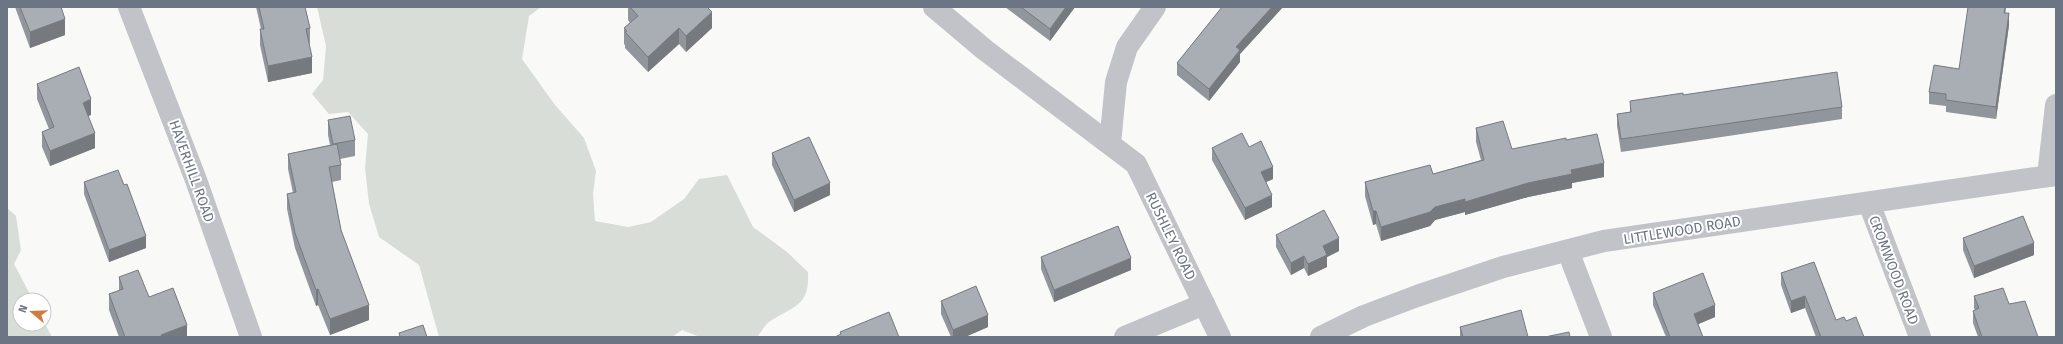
<svg xmlns="http://www.w3.org/2000/svg" width="2063" height="344" font-family="'Fira Sans',sans-serif">
  <style>
    .green { fill: #d8ddd7 }
    .lines { fill: none; stroke-linecap: round; stroke-linejoin: round }
    .minor { stroke: #c1c3c8; stroke-width: 22 }
    .wall { fill: #91969c }
    .shaded-wall { fill: #767a7f }
    .building { fill: #a9aeb5; stroke: #767a7f }
    .labels { text-anchor: middle; stroke-width: 4; stroke-linejoin: round; paint-order: stroke }
    .street-label { font-size: 14px; fill: #6c7584; stroke: #fff }
  </style>
  <rect width="100%" height="100%" fill="#f9f9f7"/>
  <g class="green">
    <path d="M 317,7 L 541,7 L 529,16 L 522,59 L 555,105 L 584,138 L 596,171 L 593,194 L 595,221 L 628,227 L 651,222 L 684,199 L 699,179 L 727,175 L 753,227 L 787,252 L 808,272 C 810,307 793,306 769,322 C 764,326 761,332 757,337 L 700,337 L 682,330 L 672,337 L 439,337 L 419,265 L 379,237 L 369,204 L 365,168 L 368,134 L 348,112 L 329,114 L 312,94 L 323,80 L 326,46 Z"/>
    <path d="M 7,208 L 16,216 L 21,250 L 14,264 L 33,300 L 20,300 L 20,324 L 44,324 L 44,322 L 52,337 L 7,337 Z"/>
  </g>
  <g class="lines">
    <g class="minor">
      <path d="M 129,7 L 196,180 L 251,337"/>
      <path d="M 934,7 L 985,50 L 1136,164 L 1220,337"/>
      <path d="M 1110,144 L 1116,82 L 1127,47 L 1155,7"/>
      <path d="M 2048,176 L 2056,105"/>
      <path d="M 1869,203 L 1920,337"/>
      <path d="M 1568,251 L 1601,337"/>
      <path d="M 1125,337 L 1204,304"/>
      <path d="M 1321,337 L 1364,316 L 1417,296 L 1503,267 L 1604,241 L 2056,175"/>
    </g>
  </g>
  <g class="wall">
    <path d="M 15,7 L 61,7 L 65,35 L 30,48 Z"/>
    <path d="M 256,7 L 305,7 L 310,28 L 310,43 L 309,44 L 312,73 L 268,82 L 260,45 L 260,29 L 261,29 Z"/>
    <path d="M 628,7 L 707,7 L 712,28 L 686,52 L 679,44 L 648,72 L 625,48 L 625,45 L 624,44 L 624,28 L 630,23 L 628,20 Z"/>
    <path d="M 1005,7 L 1075,7 L 1050,41 Z"/>
    <path d="M 1221,7 L 1283,7 L 1240,54 L 1240,62 L 1209,101 L 1177,75 L 1177,63 L 1221,9 Z"/>
    <path d="M 2006,13 L 2009,25 L 1996,119 L 1946,112 L 1946,106 L 1929,104 L 1929,92 L 1959,69 Z"/>
    <path d="M 37,84 L 91,115 L 88,116 L 95,148 L 50,166 L 42,147 L 42,132 L 49,129 L 37,99 Z"/>
    <path d="M 1683,95 L 1842,107 L 1842,119 L 1621,152 L 1617,126 L 1617,114 L 1630,112 L 1630,101 Z"/>
    <path d="M 328,120 L 355,140 L 355,156 L 340,159 L 341,165 L 341,180 L 332,182 L 341,230 L 369,320 L 330,335 L 318,305 L 316,306 L 295,248 L 287,209 L 287,194 L 293,193 L 288,169 L 288,154 L 330,145 L 328,135 Z"/>
    <path d="M 1476,128 L 1512,149 L 1566,140 L 1604,177 L 1572,183 L 1572,188 L 1528,197 L 1465,215 L 1465,212 L 1435,220 L 1430,226 L 1381,241 L 1376,224 L 1373,225 L 1365,196 L 1365,182 L 1433,174 L 1481,160 L 1476,142 Z"/>
    <path d="M 1249,147 L 1273,179 L 1266,182 L 1272,207 L 1245,220 L 1212,160 L 1212,148 Z"/>
    <path d="M 772,153 L 830,195 L 794,212 L 772,165 Z"/>
    <path d="M 84,182 L 146,248 L 109,262 L 84,194 Z"/>
    <path d="M 1276,235 L 1339,251 L 1327,257 L 1327,267 L 1308,276 L 1304,268 L 1291,275 L 1276,247 Z"/>
    <path d="M 1963,238 L 2034,255 L 1974,278 L 1963,250 Z"/>
    <path d="M 1041,257 L 1131,270 L 1054,302 L 1041,269 Z"/>
    <path d="M 1781,273 L 1836,320 L 1846,321 L 1864,337 L 1816,337 L 1805,308 L 1791,313 L 1781,285 Z"/>
    <path d="M 119,277 L 149,297 L 187,337 L 119,337 L 109,310 L 109,294 L 119,291 Z"/>
    <path d="M 1653,293 L 1715,317 L 1698,324 L 1703,337 L 1666,337 L 1653,305 Z"/>
    <path d="M 1974,296 L 2009,304 L 2038,337 L 1978,337 L 1973,323 L 1973,311 L 1975,310 L 1974,308 Z"/>
    <path d="M 941,301 L 988,327 L 965,337 L 951,337 L 941,314 Z"/>
    <path d="M 1460,327 L 1528,337 L 1460,337 Z"/>
  </g>
  <g class="shaded-wall">
    <path d="M 1066,7 L 1075,7 L 1050,41 L 1050,29 Z"/>
    <path d="M 1272,7 L 1283,7 L 1240,54 L 1240,62 L 1209,101 L 1209,89 L 1236,47 Z"/>
    <path d="M 2005,7 L 2006,7 L 2004,25 L 2004,13 Z"/>
    <path d="M 712,12 L 712,28 L 686,52 L 686,36 Z"/>
    <path d="M 2009,13 L 2009,25 L 1996,119 L 1996,107 Z"/>
    <path d="M 65,19 L 65,35 L 30,48 L 30,32 Z"/>
    <path d="M 679,28 L 679,44 L 648,72 L 648,57 Z"/>
    <path d="M 312,57 L 312,73 L 268,82 L 268,66 Z"/>
    <path d="M 91,99 L 91,115 L 83,118 L 83,103 Z"/>
    <path d="M 95,133 L 95,148 L 50,166 L 50,151 Z"/>
    <path d="M 1604,163 L 1604,177 L 1572,183 L 1572,188 L 1528,197 L 1465,215 L 1465,202 L 1571,170 Z"/>
    <path d="M 1273,167 L 1273,179 L 1261,184 L 1261,172 Z"/>
    <path d="M 830,183 L 830,195 L 794,212 L 794,200 Z"/>
    <path d="M 1272,195 L 1272,207 L 1245,220 L 1245,208 Z"/>
    <path d="M 1465,199 L 1465,212 L 1435,220 L 1430,226 L 1381,241 L 1381,227 L 1435,207 Z"/>
    <path d="M 1373,211 L 1376,211 L 1376,224 L 1373,225 Z"/>
    <path d="M 146,236 L 146,248 L 109,262 L 109,250 Z"/>
    <path d="M 1339,238 L 1339,251 L 1327,257 L 1327,267 L 1308,276 L 1308,264 L 1323,246 Z"/>
    <path d="M 2034,243 L 2034,255 L 1974,278 L 1974,266 Z"/>
    <path d="M 1304,256 L 1304,268 L 1291,275 L 1291,263 Z"/>
    <path d="M 1131,258 L 1131,270 L 1054,302 L 1054,290 Z"/>
    <path d="M 318,289 L 318,305 L 316,306 L 316,290 Z"/>
    <path d="M 1805,296 L 1805,308 L 1791,313 L 1791,301 Z"/>
    <path d="M 369,305 L 369,320 L 330,335 L 330,319 Z"/>
    <path d="M 1715,305 L 1715,317 L 1694,326 L 1694,314 Z"/>
    <path d="M 988,315 L 988,327 L 965,337 L 953,337 L 953,330 Z"/>
    <path d="M 187,325 L 187,337 L 161,337 L 161,335 Z"/>
  </g>
  <g class="building">
    <path d="M 20,7 L 61,7 L 65,19 L 30,32 Z"/>
    <path d="M 259,7 L 305,7 L 310,28 L 306,29 L 312,57 L 268,66 L 260,29 L 264,29 Z"/>
    <path d="M 630,7 L 707,7 L 712,12 L 686,36 L 679,28 L 648,57 L 625,32 L 627,31 L 624,28 L 638,16 Z"/>
    <path d="M 1021,7 L 1066,7 L 1050,29 Z"/>
    <path d="M 1222,7 L 1272,7 L 1236,47 L 1240,50 L 1209,89 L 1177,63 Z"/>
    <path d="M 1968,7 L 2005,7 L 2004,13 L 2009,13 L 1996,107 L 1946,100 L 1946,94 L 1929,92 L 1934,65 L 1959,69 Z"/>
    <path d="M 79,67 L 91,99 L 83,103 L 95,133 L 50,151 L 42,132 L 54,127 L 37,84 Z"/>
    <path d="M 1837,72 L 1842,107 L 1621,139 L 1617,114 L 1631,112 L 1630,101 L 1683,93 L 1683,95 Z"/>
    <path d="M 350,116 L 355,140 L 333,144 L 328,120 Z"/>
    <path d="M 1503,121 L 1512,149 L 1566,138 L 1566,140 L 1597,134 L 1604,163 L 1571,170 L 1572,174 L 1528,183 L 1465,202 L 1465,199 L 1435,207 L 1430,212 L 1381,227 L 1376,211 L 1373,211 L 1365,182 L 1430,165 L 1433,174 L 1484,160 L 1476,128 Z"/>
    <path d="M 1242,133 L 1249,147 L 1261,141 L 1273,167 L 1261,172 L 1272,195 L 1245,208 L 1212,148 Z"/>
    <path d="M 809,137 L 830,183 L 794,200 L 772,153 Z"/>
    <path d="M 337,144 L 341,165 L 329,167 L 341,230 L 369,305 L 330,319 L 318,289 L 316,290 L 295,233 L 287,194 L 296,192 L 288,154 Z"/>
    <path d="M 118,170 L 124,185 L 127,184 L 146,236 L 109,250 L 84,182 Z"/>
    <path d="M 1324,210 L 1339,238 L 1323,246 L 1327,255 L 1308,264 L 1304,256 L 1291,263 L 1276,235 Z"/>
    <path d="M 2023,216 L 2034,243 L 1974,266 L 1963,238 Z"/>
    <path d="M 1118,226 L 1131,258 L 1054,290 L 1041,257 Z"/>
    <path d="M 1814,262 L 1836,320 L 1844,317 L 1846,321 L 1856,317 L 1864,337 L 1821,337 L 1805,296 L 1791,301 L 1781,273 Z"/>
    <path d="M 138,270 L 149,297 L 173,288 L 187,325 L 161,335 L 162,337 L 125,337 L 109,294 L 123,289 L 119,277 Z"/>
    <path d="M 1703,273 L 1715,305 L 1694,314 L 1703,337 L 1670,337 L 1653,293 Z"/>
    <path d="M 976,286 L 988,315 L 953,330 L 941,301 Z"/>
    <path d="M 2003,288 L 2009,304 L 2025,301 L 2038,337 L 1982,337 L 1973,311 L 1979,308 L 1974,296 Z"/>
    <path d="M 1521,310 L 1528,337 L 1463,337 L 1460,327 Z"/>
    <path d="M 889,312 L 899,337 L 835,337 L 841,334 L 840,332 Z"/>
    <path d="M 423,325 L 427,337 L 400,337 L 399,333 Z"/>
    <path d="M 1569,332 L 1570,337 L 1545,337 Z"/>
  </g>
  <g class="labels">
    <g class="street-label">
      <text transform="translate(192 171) rotate(70)" y="5">HAVERHILL ROAD</text>
      <text transform="translate(1682 230) rotate(-9)" y="5">LITTLEWOOD ROAD</text>
      <text transform="translate(1171 236) rotate(64)" y="5">RUSHLEY ROAD</text>
      <text transform="translate(1894 270) rotate(69)" y="5">CROMWOOD ROAD</text>
    </g>
  </g>
  <rect width="2063" height="344" fill="none" stroke="#6c7584" stroke-width="16"/>
  <g transform="translate(32 312) rotate(289)"><circle r="19" fill="#ffffff" stroke="#c4c8ce"/>
  <path d="M0-3L7 15L0 10L-7 15Z" fill="#cf7c41"/>
  <text y="-6" font-size="11" font-weight="bold" text-anchor="middle" fill="#6c7584">N</text>
  </g>
</svg>
